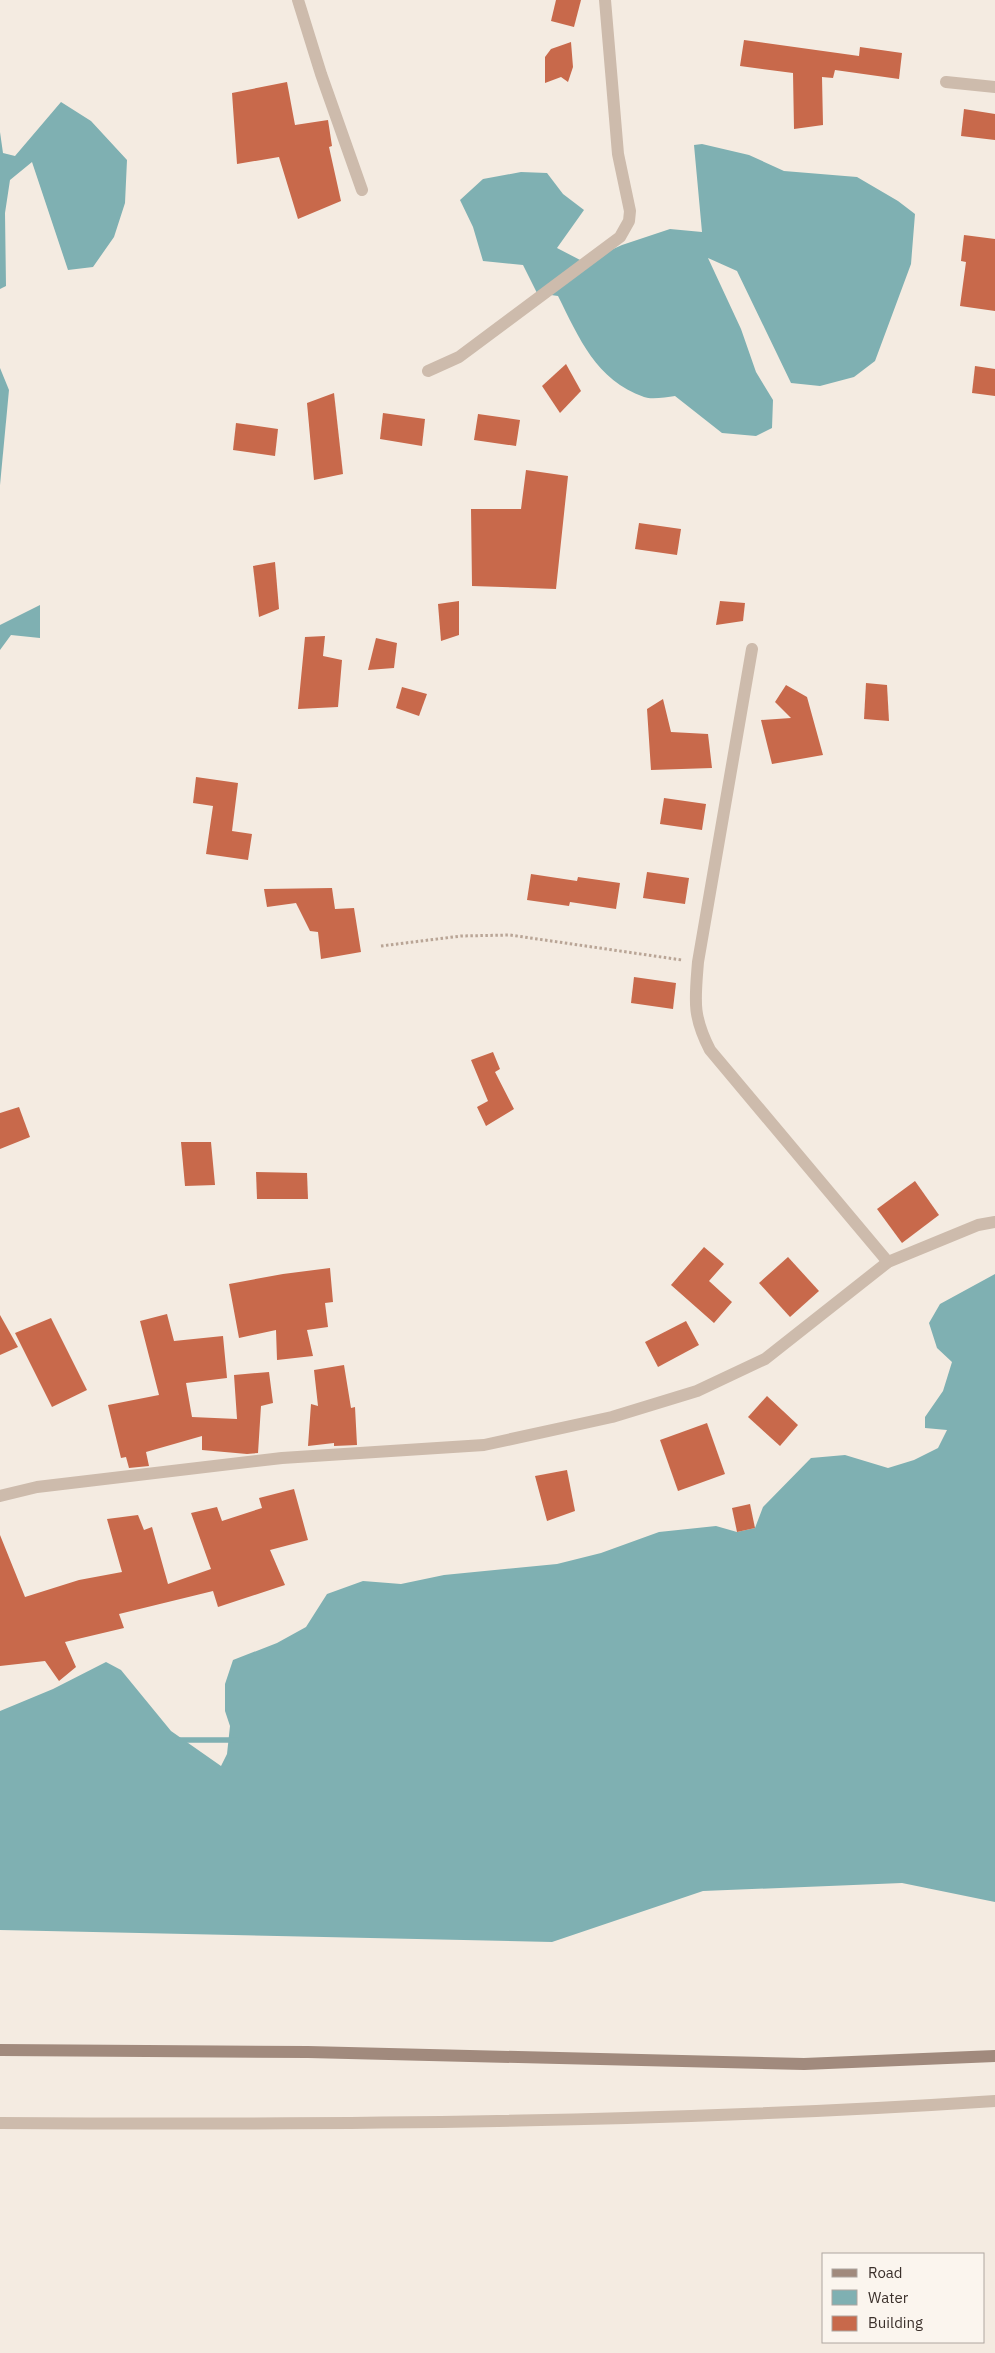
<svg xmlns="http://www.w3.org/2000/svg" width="995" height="2353" font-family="'IBM Plex Sans',sans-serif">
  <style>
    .water { fill: #7fb0b2 }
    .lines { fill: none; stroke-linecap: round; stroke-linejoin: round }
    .stream { stroke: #7fb0b2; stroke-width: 5.5 }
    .building { fill: #c8694b }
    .path { stroke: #b9a596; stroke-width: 3; stroke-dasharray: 2.5 2.5; stroke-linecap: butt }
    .street { stroke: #cdbbac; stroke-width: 12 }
    .secondary { stroke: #a18a7d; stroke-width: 12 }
  </style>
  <rect width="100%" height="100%" fill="#f4ebe1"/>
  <g class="water">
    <path d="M 61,102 L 91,121 L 127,160 L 125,203 L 114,237 L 93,267 L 68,270 L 32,162 L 10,180 L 5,213 L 6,286 L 0,289 L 0,132 L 3,153 L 15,156 Z"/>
    <path d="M 702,144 L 749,155 L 784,171 L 857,177 L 898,201 L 915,214 L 911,264 L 875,361 L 854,377 L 820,386 L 791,383 L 737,271 L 708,258 L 741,329 L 756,372 L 773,400 L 772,428 L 756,436 L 722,433 L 675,396 C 666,397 652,400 644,397 C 596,380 579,338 558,296 L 537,293 L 523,265 L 483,261 L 473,227 L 460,200 L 483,179 L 521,172 L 547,173 L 563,194 L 584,210 L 557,248 L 584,262 L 622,245 L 670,229 L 702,232 L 694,145 Z"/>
    <path d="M 0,368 L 9,390 L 0,485 Z"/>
    <path d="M 40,605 L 40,638 L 11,635 L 0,650 L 0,625 Z"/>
    <path d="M 995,1274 L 995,1902 L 902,1883 L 703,1891 L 552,1942 L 0,1930 L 0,1711 L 53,1689 L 106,1662 L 121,1670 L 171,1731 L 221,1766 L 227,1754 L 230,1726 L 225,1711 L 225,1684 L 233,1660 L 277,1643 L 306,1627 L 327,1594 L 363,1581 L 401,1584 L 444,1575 L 557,1564 L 601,1553 L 659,1532 L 716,1526 L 737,1532 L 755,1528 L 763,1507 L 811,1458 L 845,1455 L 888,1468 L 914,1460 L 938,1448 L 947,1430 L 925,1428 L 925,1417 L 943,1391 L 952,1362 L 937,1348 L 929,1323 L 940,1304 Z"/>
  </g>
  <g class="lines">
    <path class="stream" d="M 178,1740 L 236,1740"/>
  </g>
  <g class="building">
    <path d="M 556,0 L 581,0 L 574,27 L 551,21 Z"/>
    <path d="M 744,40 L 859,56 L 860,47 L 902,53 L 899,79 L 835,70 L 833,78 L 822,77 L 823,125 L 794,129 L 793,73 L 740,66 Z"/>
    <path d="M 571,42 L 573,67 L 568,82 L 561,77 L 545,83 L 545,57 L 551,49 Z"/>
    <path d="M 287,82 L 295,125 L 328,120 L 332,146 L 329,147 L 341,201 L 298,219 L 279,157 L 237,164 L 232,93 Z"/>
    <path d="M 964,109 L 995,114 L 995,140 L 961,136 Z"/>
    <path d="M 964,235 L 995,239 L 995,311 L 960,306 L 966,262 L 961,261 Z"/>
    <path d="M 566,364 L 581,391 L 560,413 L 542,386 Z"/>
    <path d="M 975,366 L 995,369 L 995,396 L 972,393 Z"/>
    <path d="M 334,393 L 343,474 L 314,480 L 307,403 Z"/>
    <path d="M 383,413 L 425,419 L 422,446 L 380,439 Z"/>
    <path d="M 478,414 L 520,420 L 516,446 L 474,440 Z"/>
    <path d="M 236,423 L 278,429 L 275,456 L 233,450 Z"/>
    <path d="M 526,470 L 568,476 L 556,589 L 472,586 L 471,509 L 521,509 Z"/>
    <path d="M 639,523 L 681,529 L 677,555 L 635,549 Z"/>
    <path d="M 275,562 L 279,609 L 259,617 L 253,566 Z"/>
    <path d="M 459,601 L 459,635 L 441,641 L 438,604 Z"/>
    <path d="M 720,601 L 745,603 L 743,621 L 716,625 Z"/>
    <path d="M 325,636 L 323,656 L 342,660 L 338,707 L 298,709 L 305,637 Z"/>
    <path d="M 376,638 L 397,643 L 394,668 L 368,670 Z"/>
    <path d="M 866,683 L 887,685 L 889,721 L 864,719 Z"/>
    <path d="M 786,685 L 807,697 L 823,755 L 772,764 L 761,720 L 791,718 L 775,702 Z"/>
    <path d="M 402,687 L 427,694 L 419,716 L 396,708 Z"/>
    <path d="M 663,699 L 671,732 L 708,734 L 712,768 L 651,770 L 647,709 Z"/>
    <path d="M 196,777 L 238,783 L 232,831 L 252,834 L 248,860 L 206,854 L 213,806 L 193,803 Z"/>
    <path d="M 664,798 L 706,804 L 702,830 L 660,824 Z"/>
    <path d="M 647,872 L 689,878 L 685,904 L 643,898 Z"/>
    <path d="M 531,874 L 577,881 L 578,877 L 620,883 L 616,909 L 570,902 L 569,906 L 527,900 Z"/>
    <path d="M 332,888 L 335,909 L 354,908 L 361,952 L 321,959 L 318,932 L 310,931 L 296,903 L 267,907 L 264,889 Z"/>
    <path d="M 634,977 L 676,983 L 673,1009 L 631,1003 Z"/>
    <path d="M 493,1052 L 500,1069 L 495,1072 L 514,1109 L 486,1126 L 477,1107 L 488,1101 L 471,1060 Z"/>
    <path d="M 19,1107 L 30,1137 L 0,1149 L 0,1113 Z"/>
    <path d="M 181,1142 L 211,1142 L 215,1185 L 185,1186 Z"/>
    <path d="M 256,1172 L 307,1173 L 308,1199 L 257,1199 Z"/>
    <path d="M 915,1181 L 939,1215 L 902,1243 L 877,1209 Z"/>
    <path d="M 704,1247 L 724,1264 L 709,1281 L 732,1302 L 714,1323 L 671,1285 Z"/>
    <path d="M 788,1257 L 819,1291 L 790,1317 L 759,1283 Z"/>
    <path d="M 330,1268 L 333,1302 L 325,1303 L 328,1327 L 307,1330 L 313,1356 L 277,1360 L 276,1330 L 239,1338 L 229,1284 L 283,1274 Z"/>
    <path d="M 167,1314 L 174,1341 L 223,1336 L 227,1378 L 186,1383 L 192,1417 L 237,1419 L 234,1375 L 269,1372 L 273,1403 L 261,1406 L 258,1453 L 247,1454 L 202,1450 L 202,1436 L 146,1452 L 149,1466 L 129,1468 L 126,1457 L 121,1458 L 108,1405 L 159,1395 L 140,1321 Z"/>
    <path d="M 0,1315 L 18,1347 L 0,1355 Z"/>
    <path d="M 51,1318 L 87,1390 L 52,1407 L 15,1333 Z"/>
    <path d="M 686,1321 L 699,1345 L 658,1367 L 645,1342 Z"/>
    <path d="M 344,1365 L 351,1408 L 355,1407 L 357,1445 L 334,1446 L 334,1443 L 308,1446 L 311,1404 L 318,1406 L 314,1370 Z"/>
    <path d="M 767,1396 L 798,1425 L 780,1446 L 748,1417 Z"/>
    <path d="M 707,1423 L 725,1474 L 678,1491 L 660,1440 Z"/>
    <path d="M 567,1470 L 575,1511 L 547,1521 L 535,1476 Z"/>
    <path d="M 294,1489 L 308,1540 L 270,1550 L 285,1585 L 218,1607 L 213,1591 L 119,1614 L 124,1628 L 65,1642 L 76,1667 L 59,1681 L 45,1661 L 0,1666 L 0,1535 L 25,1597 L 79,1580 L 122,1572 L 107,1519 L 138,1515 L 144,1530 L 152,1527 L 168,1584 L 211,1569 L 191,1513 L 217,1507 L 222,1521 L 262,1508 L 259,1498 Z"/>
    <path d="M 750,1504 L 755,1528 L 737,1532 L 732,1508 Z"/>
  </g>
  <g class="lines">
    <path class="path" d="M 381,946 L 461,936 L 510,935 L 682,960"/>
    <g class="street">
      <path d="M 298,0 L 321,74 L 362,190"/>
      <path d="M 946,82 L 995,87"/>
      <path d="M 428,371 L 459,357 L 620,237 L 629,221 L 630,211 L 618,154 L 605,0"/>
      <path d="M 752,649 L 698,962 C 695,1000 692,1015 710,1050 L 888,1262"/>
      <path d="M 0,1496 L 37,1487 L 282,1458 L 484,1445 L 612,1417 L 697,1391 L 765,1359 L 888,1262 L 978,1225 L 995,1222"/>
      <path d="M 0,2123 C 332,2125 664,2123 995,2101"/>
    </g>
    <path class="secondary" d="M 0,2050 L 308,2052 L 804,2064 L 995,2056"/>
  </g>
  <rect x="822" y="2253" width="162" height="90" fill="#fbf5ee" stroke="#aea6a0"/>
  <rect x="832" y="2269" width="25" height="8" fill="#a18a7d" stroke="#aea6a0"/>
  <text x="868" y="2278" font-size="15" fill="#3b302b">Road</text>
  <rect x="832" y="2290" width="25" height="15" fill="#7fb0b2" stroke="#aea6a0"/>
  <text x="868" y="2303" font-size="15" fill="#3b302b">Water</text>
  <rect x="832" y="2316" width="25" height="15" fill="#c8694b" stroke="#aea6a0"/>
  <text x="868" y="2328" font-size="15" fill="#3b302b">Building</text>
</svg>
